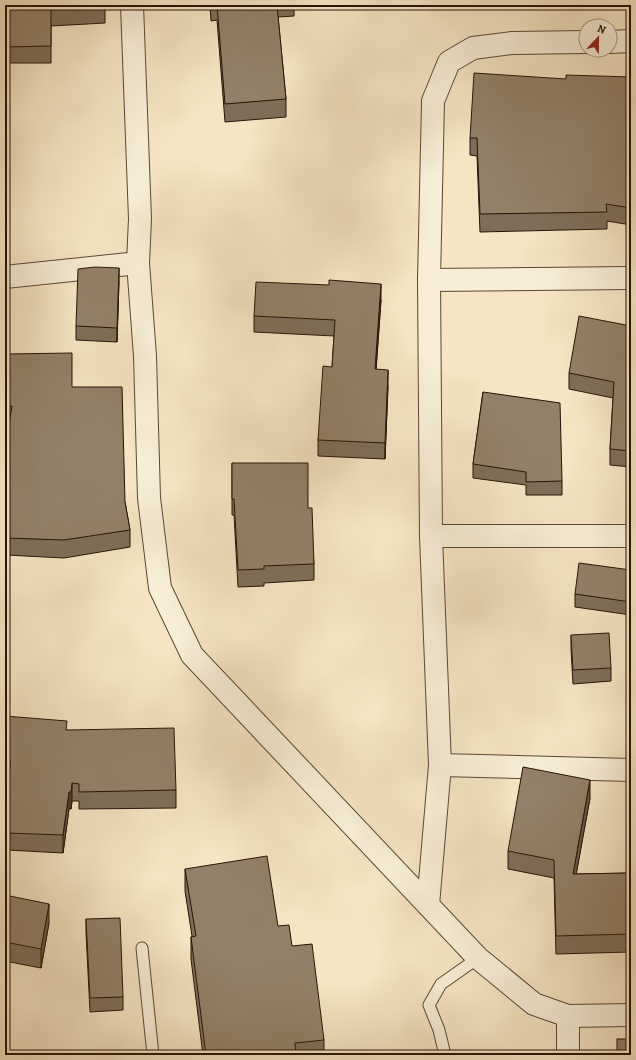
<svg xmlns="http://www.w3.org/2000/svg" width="636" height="1060" font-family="Alegreya,serif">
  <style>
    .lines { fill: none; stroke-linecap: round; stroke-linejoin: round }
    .lane-casing { stroke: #5a4836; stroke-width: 13 }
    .street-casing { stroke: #5a4836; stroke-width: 24 }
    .lane { stroke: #f8eed7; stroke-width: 11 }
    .street { stroke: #f8eed7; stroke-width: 22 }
    .wall { fill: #7e6e59; stroke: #271307 }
    .shaded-wall { fill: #665a49; stroke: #271307 }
    .building { fill: #928068; stroke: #271307 }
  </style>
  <rect width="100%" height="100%" fill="#f5e5c2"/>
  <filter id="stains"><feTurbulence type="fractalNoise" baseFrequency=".005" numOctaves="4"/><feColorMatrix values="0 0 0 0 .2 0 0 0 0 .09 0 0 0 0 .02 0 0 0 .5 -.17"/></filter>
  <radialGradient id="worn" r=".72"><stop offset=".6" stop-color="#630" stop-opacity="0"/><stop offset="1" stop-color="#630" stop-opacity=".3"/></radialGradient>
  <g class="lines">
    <defs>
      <g id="lane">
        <path d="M 142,948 L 153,1055"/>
        <path d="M 445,1055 L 439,1030 L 429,1005 L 441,984 L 478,958"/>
      </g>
      <g id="street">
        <path d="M 610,42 L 631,41"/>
        <path d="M 138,263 L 145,356 L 149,498 L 160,588 L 192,655 L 478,958 L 534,1004 L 568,1016 L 631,1015"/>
        <path d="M 5,277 L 138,263 L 140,219 L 132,5"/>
        <path d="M 429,280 L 631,278"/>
        <path d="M 431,536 L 631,536"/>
        <path d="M 440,765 L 631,770"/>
        <path d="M 428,905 L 440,765 L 431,536 L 429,280 L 433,101 L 449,62 L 473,48 L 512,43 L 586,42"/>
        <path d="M 568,1016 L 568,1055"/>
      </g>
    </defs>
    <use href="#lane" class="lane-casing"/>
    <use href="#street" class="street-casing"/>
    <use href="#lane" class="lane"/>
    <use href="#street" class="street"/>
  </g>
  <g class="wall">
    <path d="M 5,5 L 105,5 L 105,23 L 51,26 L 51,63 L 5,63 Z"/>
    <path d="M 210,5 L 294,5 L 294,16 L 278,17 L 286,99 L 286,117 L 225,122 L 217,20 L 211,21 Z"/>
    <path d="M 631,77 L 631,225 L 607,221 L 607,229 L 480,232 L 477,156 L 470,155 L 470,138 L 566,79 Z"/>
    <path d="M 119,281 L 117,342 L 76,340 L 76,326 Z"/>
    <path d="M 381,300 L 376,369 L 388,386 L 385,459 L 318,456 L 318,440 L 332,367 L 334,336 L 254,332 L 254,316 Z"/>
    <path d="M 631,326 L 631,467 L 610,465 L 610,449 L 613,398 L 569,389 L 569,373 Z"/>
    <path d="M 5,354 L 72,387 L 125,502 L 130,530 L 130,547 L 64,558 L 6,555 L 5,572 L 5,446 L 9,424 L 5,424 Z"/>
    <path d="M 483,392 L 562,481 L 562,495 L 526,495 L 526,485 L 473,478 L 473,464 Z"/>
    <path d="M 232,463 L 308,508 L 314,564 L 314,580 L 264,583 L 264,586 L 238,587 L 234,515 L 232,515 Z"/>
    <path d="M 631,570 L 631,615 L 575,607 L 575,594 Z"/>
    <path d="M 571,635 L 611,668 L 611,681 L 573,684 L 571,649 Z"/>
    <path d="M 5,716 L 67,730 L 176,790 L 176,808 L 79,809 L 79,801 L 72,801 L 71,809 L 69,809 L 63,853 L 7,850 L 7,833 L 10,779 L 5,779 Z"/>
    <path d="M 590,798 L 576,874 L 631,873 L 631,952 L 556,954 L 554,878 L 508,869 L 508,851 Z"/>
    <path d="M 185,869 L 278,926 L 292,946 L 324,1040 L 324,1055 L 203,1055 L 191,959 L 191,937 L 192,936 L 185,891 Z"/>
    <path d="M 5,895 L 49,923 L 41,968 L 5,961 Z"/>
    <path d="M 86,919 L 123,997 L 123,1010 L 90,1012 L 86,933 Z"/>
  </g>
  <g class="shaded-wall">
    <path d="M 119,268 L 119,281 L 117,342 L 117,328 Z"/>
    <path d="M 381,284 L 381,300 L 375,385 L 375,369 Z"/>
    <path d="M 388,370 L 388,386 L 385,459 L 385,443 Z"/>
    <path d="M 6,538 L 6,555 L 5,572 L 5,555 Z"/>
    <path d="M 590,780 L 590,798 L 573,892 L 573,874 Z"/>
    <path d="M 72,783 L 72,801 L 71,809 L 71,792 Z"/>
    <path d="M 69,792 L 69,809 L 63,853 L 63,835 Z"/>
    <path d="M 49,904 L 49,923 L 41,968 L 41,949 Z"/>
  </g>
  <g class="building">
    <path d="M 5,5 L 105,5 L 105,6 L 51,9 L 51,46 L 5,47 Z"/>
    <path d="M 217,5 L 277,5 L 286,99 L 225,104 Z"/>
    <path d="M 474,73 L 566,79 L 566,75 L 631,77 L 631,208 L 606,204 L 607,212 L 480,214 L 477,138 L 470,138 Z"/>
    <path d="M 95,267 L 119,268 L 117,328 L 76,326 L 78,269 Z"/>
    <path d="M 329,280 L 381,284 L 375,369 L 388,370 L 385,443 L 318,440 L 323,366 L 332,367 L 335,320 L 254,316 L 256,282 L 329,285 Z"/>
    <path d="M 579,316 L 631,326 L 631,451 L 610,449 L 614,382 L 569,373 Z"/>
    <path d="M 72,353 L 72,387 L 122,387 L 125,502 L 130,530 L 64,540 L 6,538 L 5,555 L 5,446 L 12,406 L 5,407 L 5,354 Z"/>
    <path d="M 483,392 L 560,403 L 562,481 L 526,482 L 526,472 L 473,464 Z"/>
    <path d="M 232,463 L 308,463 L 308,508 L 312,508 L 314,564 L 264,566 L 264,569 L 238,570 L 234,499 L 232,499 Z"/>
    <path d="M 579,563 L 631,570 L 631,602 L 575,594 Z"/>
    <path d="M 609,633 L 611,668 L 573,670 L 571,635 Z"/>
    <path d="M 5,716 L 67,721 L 66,730 L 174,728 L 176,790 L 79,792 L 79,784 L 72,783 L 71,792 L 69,792 L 63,835 L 7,833 L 10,761 L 5,761 Z"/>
    <path d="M 523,767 L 590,780 L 573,874 L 631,873 L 631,934 L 556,936 L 554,860 L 508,851 Z"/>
    <path d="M 267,856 L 278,926 L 289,925 L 292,946 L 312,944 L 324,1040 L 295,1043 L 296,1055 L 206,1055 L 191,937 L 196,936 L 185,869 Z"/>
    <path d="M 5,895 L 49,904 L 41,949 L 5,942 Z"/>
    <path d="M 120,918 L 123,997 L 90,998 L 86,919 Z"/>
    <rect x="617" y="1039" width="14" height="16"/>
  </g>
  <rect width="636" height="1060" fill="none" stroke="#f5e5c2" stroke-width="20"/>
  <rect x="6" y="6" width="624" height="1048" fill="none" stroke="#271307" stroke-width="2"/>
  <rect x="10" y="10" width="616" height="1040" fill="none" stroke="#271307"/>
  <g transform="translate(598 38) rotate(22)"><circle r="19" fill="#f8eed7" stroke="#a49684"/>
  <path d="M0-3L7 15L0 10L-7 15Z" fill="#8f2418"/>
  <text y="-6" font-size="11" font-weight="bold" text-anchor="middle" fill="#271307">N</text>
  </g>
  <rect width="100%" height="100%" filter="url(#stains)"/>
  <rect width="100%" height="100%" fill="url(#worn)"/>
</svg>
